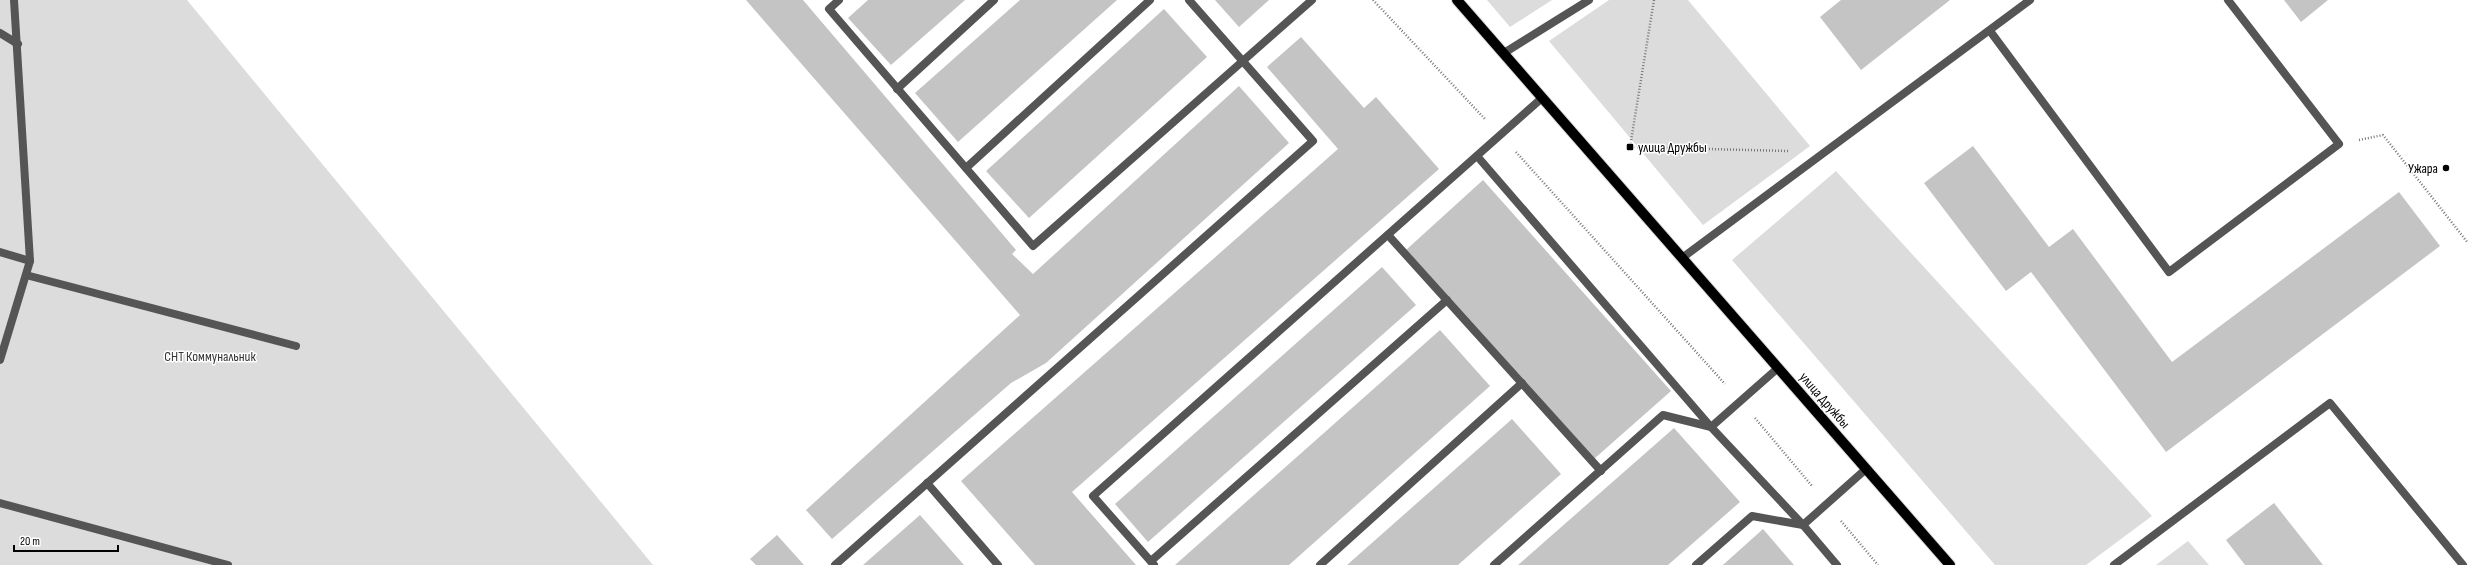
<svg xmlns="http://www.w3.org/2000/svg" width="2468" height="565" font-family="'Sofia Sans Condensed',sans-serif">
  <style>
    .green { fill: #dcdcdc }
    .building { fill: #c4c4c4 }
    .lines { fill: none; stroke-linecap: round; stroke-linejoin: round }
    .primary-casing { stroke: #dbdbdb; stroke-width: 12 }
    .path { stroke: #777; stroke-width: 2.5; stroke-dasharray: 1 2; stroke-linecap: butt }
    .lane { stroke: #555; stroke-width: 8 }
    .street { stroke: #555; stroke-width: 8 }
    .primary { stroke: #000; stroke-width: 10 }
    .poi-dot { fill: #000; stroke: #fff; stroke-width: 1.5 }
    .labels { text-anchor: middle; stroke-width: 3; stroke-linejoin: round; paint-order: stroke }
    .poi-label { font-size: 14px; fill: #000; stroke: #fff; text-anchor: start }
    .park-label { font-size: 14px; fill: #333; stroke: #fff }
    .street-label { font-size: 14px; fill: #000; stroke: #fff }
  </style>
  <rect width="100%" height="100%" fill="#fff"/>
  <g class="green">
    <path d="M 0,0 L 187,0 L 653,565 L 0,565 Z"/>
    <path d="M 1487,0 L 1552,0 L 1510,27 Z"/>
    <path d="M 1609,0 L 1688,0 L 1810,146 L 1703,225 L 1549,41 Z"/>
    <path d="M 1836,171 L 2152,516 L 2086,565 L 1995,565 L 1732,260 Z"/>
    <path d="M 2188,541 L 2209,565 L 2156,565 Z"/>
  </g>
  <g class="building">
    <path d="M 746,0 L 803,0 L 1016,250 L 1012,254 L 1033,274 L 1239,86 L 1289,143 L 1046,363 L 1011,383 L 832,539 L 806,510 L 1020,315 Z"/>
    <path d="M 868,0 L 965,0 L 891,65 L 848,18 Z"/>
    <path d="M 1020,0 L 1117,0 L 958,142 L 915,93 Z"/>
    <path d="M 1215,0 L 1269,0 L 1239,27 Z"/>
    <path d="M 1841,0 L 1950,0 L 1861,70 L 1820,17 Z"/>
    <path d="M 2284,0 L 2328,0 L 2301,22 Z"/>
    <path d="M 1164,9 L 1207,57 L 1029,218 L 986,171 Z"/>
    <path d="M 1301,37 L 1364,108 L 1376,97 L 1439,169 L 1072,492 L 1136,565 L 1035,565 L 961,481 L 1338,149 L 1267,67 Z"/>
    <path d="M 1973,146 L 2049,247 L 2073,229 L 2172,362 L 2399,192 L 2440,246 L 2166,452 L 2031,272 L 2006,291 L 1924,183 Z"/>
    <path d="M 1483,180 L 1671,391 L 1594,459 L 1406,250 Z"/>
    <path d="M 1382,267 L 1416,305 L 1148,542 L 1115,504 Z"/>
    <path d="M 1440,330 L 1490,386 L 1289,565 L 1175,565 Z"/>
    <path d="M 1512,419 L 1561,474 L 1458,565 L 1347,565 Z"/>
    <path d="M 1674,428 L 1740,502 L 1668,565 L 1518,565 Z"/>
    <path d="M 2274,503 L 2323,565 L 2245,565 L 2226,540 Z"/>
    <path d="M 920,515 L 964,565 L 863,565 Z"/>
    <path d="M 1763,529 L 1794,565 L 1722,565 L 1724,564 Z"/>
    <path d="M 777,535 L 804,565 L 756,565 L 750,559 Z"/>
  </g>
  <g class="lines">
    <defs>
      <path id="primary" d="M 1457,0 L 1950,565"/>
    </defs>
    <use href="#primary" class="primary-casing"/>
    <g class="path">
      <path d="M 1373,0 L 1485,119"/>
      <path d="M 1654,0 L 1630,147 L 1788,151"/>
      <path d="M 2359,140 L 2383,135 L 2468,243"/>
      <path d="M 1516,152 L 1725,384"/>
      <path d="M 1755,418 L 1812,486"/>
      <path d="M 1841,521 L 1878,565"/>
    </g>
    <g class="lane">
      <path d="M 839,0 L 829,9 L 1033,246 L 1312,0"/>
      <path d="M 1990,31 L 2169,272 L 2339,144 L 2228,0"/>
      <path d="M 0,33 L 18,44"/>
      <path d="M 1504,53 L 1589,0"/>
      <path d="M 897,89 L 994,0"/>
      <path d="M 1477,156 L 1711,427 L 1803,525 L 1837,565"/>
      <path d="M 966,168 L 1150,0"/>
      <path d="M 1388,235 L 1601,471"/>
      <path d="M 0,252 L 30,261"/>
      <path d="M 1682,258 L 2030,0"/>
      <path d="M 26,275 L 296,346"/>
      <path d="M 927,483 L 998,565"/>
      <path d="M 0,503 L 228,565"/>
      <path d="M 1151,561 L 1447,300"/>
      <path d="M 835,565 L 1313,141 L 1189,0"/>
      <path d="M 1154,565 L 1093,496 L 1542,98"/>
      <path d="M 1320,565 L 1522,383"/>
      <path d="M 1494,565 L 1663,415 L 1711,427 L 1778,368"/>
      <path d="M 1696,565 L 1752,516 L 1803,525 L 1866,469"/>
      <path d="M 2114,565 L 2330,403 L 2463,565"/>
    </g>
    <path class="street" d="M 0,360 L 30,261 L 14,0"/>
    <use href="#primary" class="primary"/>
  </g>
  <g class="poi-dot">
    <rect x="1626" y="143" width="8" height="8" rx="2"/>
    <circle cx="2446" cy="168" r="4"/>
  </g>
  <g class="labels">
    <g class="poi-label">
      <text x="1638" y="152">улица Дружбы</text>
      <text x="2438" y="173" text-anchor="end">Ужара</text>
    </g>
    <g class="park-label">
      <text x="210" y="361">СНТ Коммунальник</text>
    </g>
    <g class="street-label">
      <text transform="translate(1825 400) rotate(49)" y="5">улица Дружбы</text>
    </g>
  </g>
  <path d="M14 545v6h104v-6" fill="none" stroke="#000000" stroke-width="2"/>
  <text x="20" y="545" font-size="12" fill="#000000" stroke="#ffffff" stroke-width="3" paint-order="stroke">20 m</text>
</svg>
